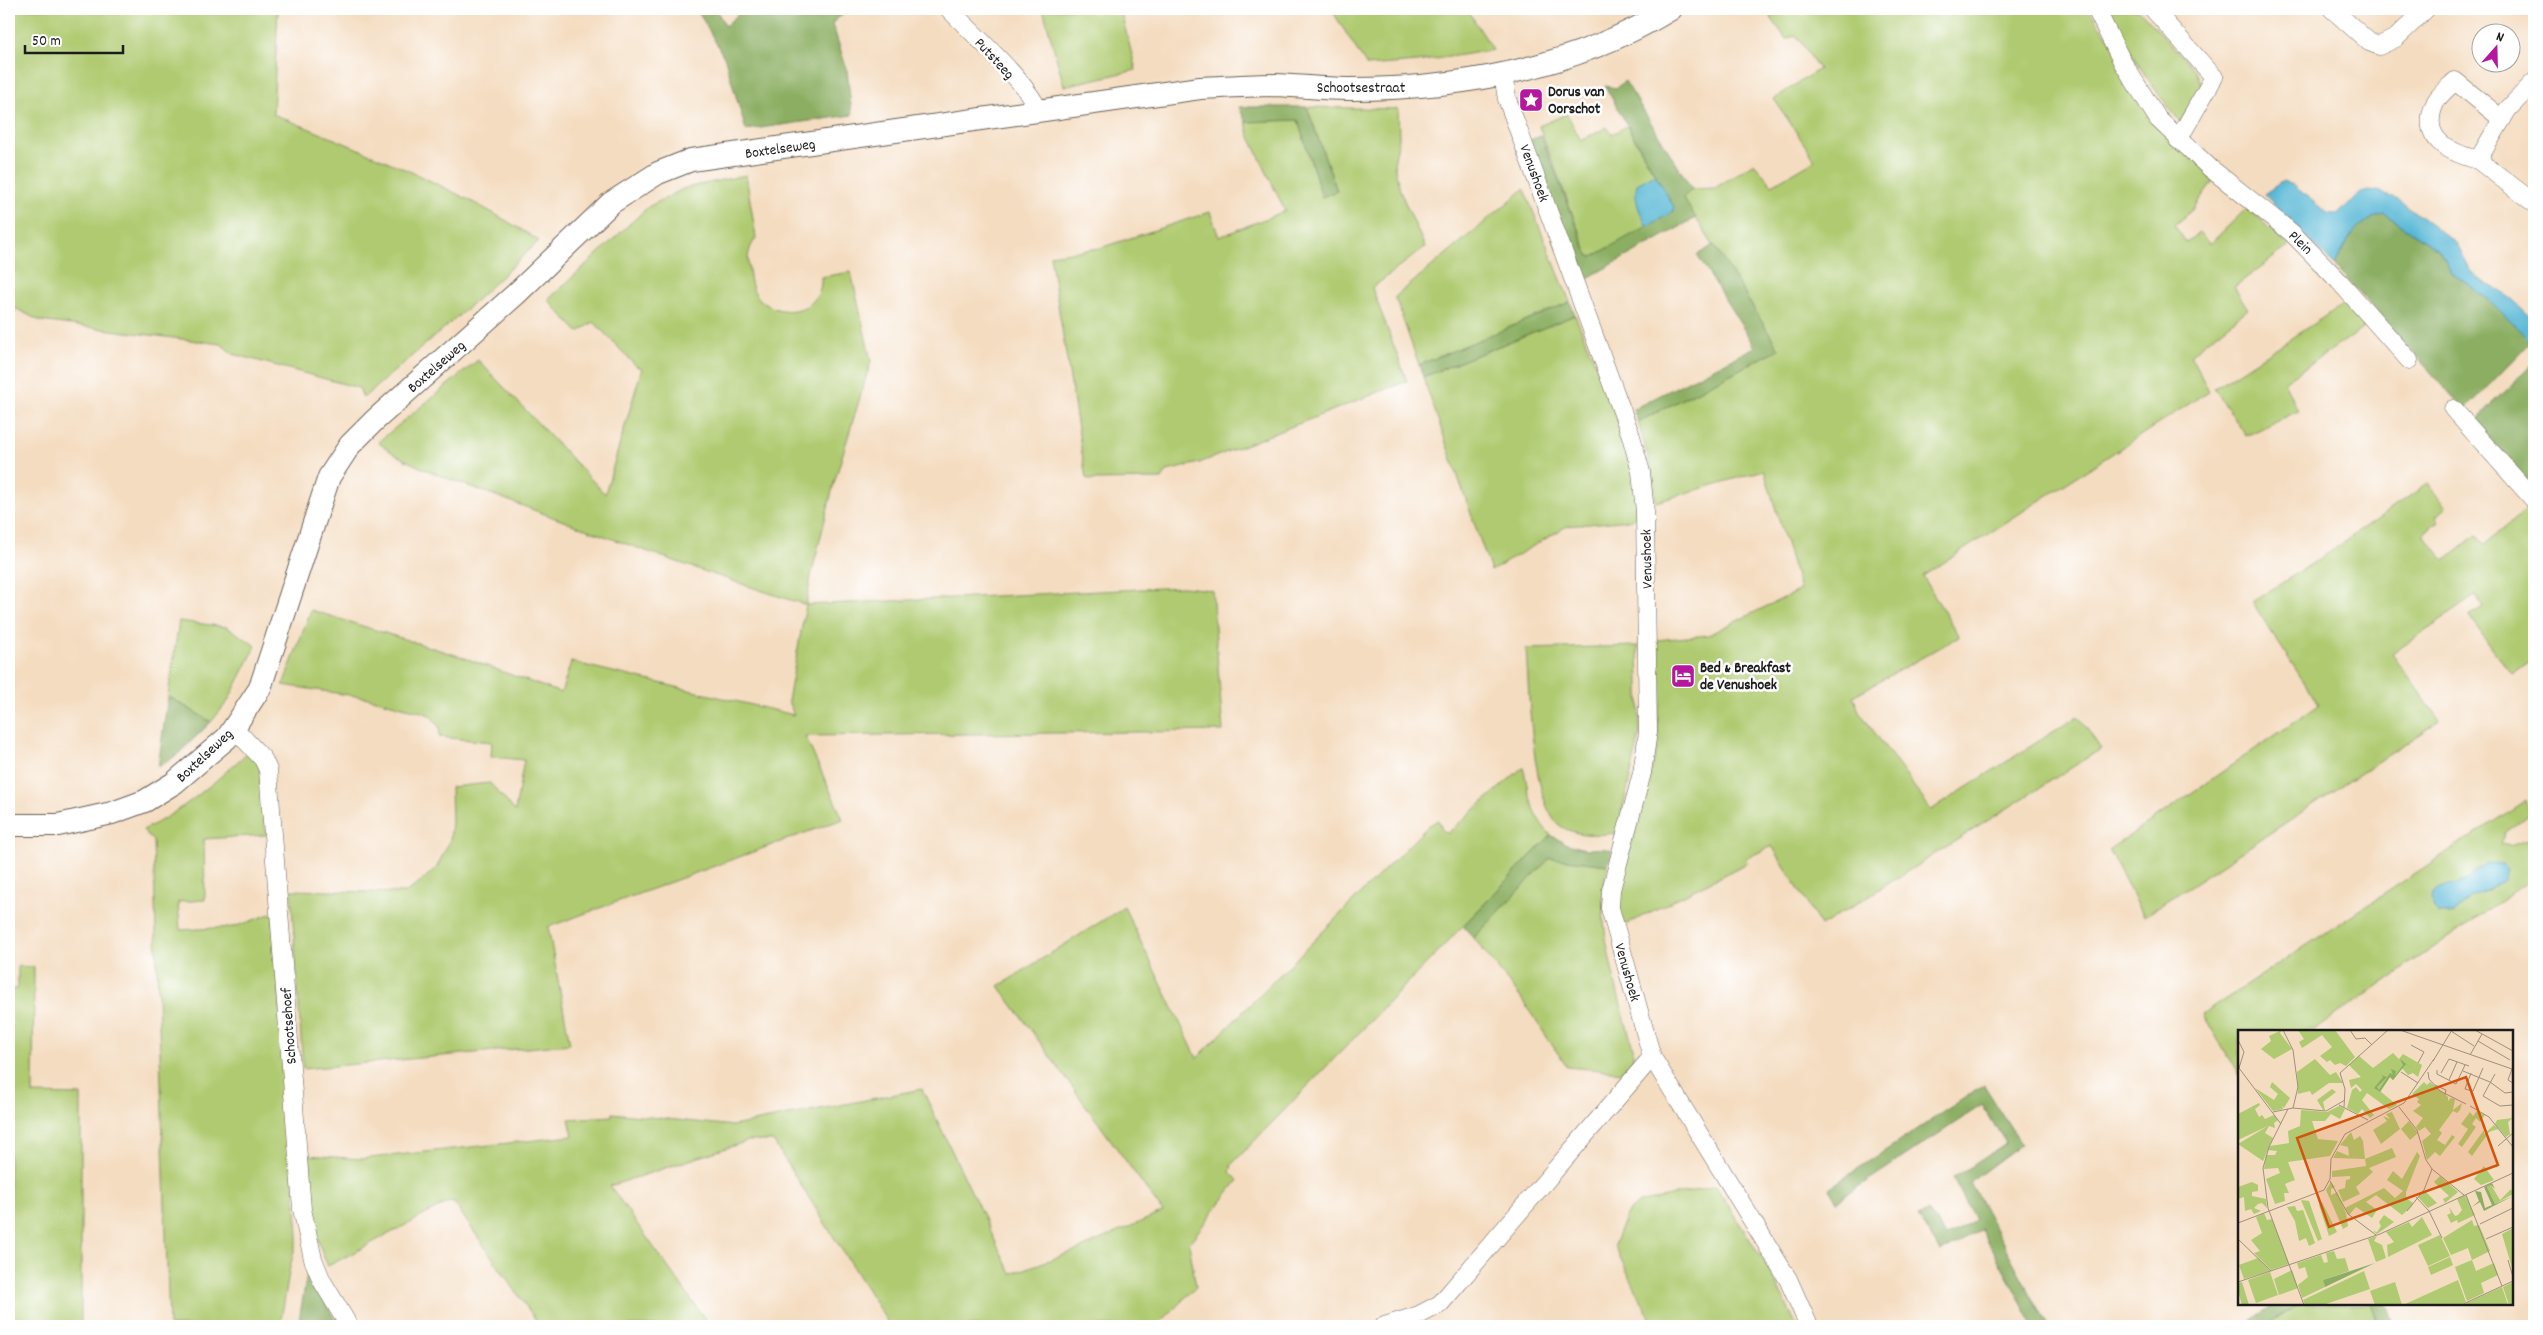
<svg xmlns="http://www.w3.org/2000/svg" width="2543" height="1335" font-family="Dekko,sans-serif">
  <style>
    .green { fill: #afca70; stroke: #667346; fill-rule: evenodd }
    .forest { fill: #8bae62; stroke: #54653f }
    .water { fill: #56b7d5; stroke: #396a78 }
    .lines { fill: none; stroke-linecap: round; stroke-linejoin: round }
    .minor-casing { stroke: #685f55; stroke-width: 19 }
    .major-casing { stroke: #685f55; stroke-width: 24 }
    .minor { stroke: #fff; stroke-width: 18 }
    .major { stroke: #fff; stroke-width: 22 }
    .labels { text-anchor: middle; stroke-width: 5; stroke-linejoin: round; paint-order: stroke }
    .street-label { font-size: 15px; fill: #1c1c1c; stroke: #fff }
    .poi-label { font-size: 15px; font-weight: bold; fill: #1c1c1c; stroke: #fff; text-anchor: start }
    .inset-road { fill: none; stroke: #9e8f7e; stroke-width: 1 }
    .view { fill: #d4530e; fill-opacity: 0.15; stroke: #d4530e; stroke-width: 2.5 }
    .inset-edge { fill: none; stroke: #1c1c1c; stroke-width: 2.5 }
  </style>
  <rect width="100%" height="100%" fill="#fff"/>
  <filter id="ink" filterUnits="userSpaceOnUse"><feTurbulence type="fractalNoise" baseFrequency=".02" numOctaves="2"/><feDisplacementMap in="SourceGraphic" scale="10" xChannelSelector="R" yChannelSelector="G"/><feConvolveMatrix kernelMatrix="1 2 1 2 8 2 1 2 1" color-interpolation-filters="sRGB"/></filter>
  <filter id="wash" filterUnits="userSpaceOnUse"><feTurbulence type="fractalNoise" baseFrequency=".0096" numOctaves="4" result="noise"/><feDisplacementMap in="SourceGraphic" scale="20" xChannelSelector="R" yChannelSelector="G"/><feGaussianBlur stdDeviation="1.12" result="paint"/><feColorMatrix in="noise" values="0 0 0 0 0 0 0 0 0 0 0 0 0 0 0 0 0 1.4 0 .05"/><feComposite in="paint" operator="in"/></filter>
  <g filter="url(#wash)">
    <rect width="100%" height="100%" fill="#f4dcc0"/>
    <g class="green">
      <path d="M 9,9 L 278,9 L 273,114 C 364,151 457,187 539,241 L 471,305 L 363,398 L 359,388 L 233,354 L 221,344 L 40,321 L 9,305 Z"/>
      <path d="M 1043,9 L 1120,9 L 1136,70 L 1064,86 Z"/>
      <path d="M 1331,9 L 1467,9 L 1493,50 L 1417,62 L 1367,66 Z"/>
      <path d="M 1765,9 L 2088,9 L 2213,181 L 2192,210 L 2174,225 L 2186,242 L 2199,233 L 2210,244 L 2247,208 L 2289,246 L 2234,287 L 2248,309 L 2190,355 L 2209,391 L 1923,576 L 1959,637 L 1853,696 L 1859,711 L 1931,810 L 2078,716 L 2101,749 L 1821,926 L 1772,846 L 1745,859 L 1747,863 L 1623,926 L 1618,902 L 1619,890 L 1656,753 L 1658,731 L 1657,640 L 1708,635 L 1800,590 L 1764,470 L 1656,502 L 1651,467 L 1638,422 L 1779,349 L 1683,198 L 1692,189 L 1715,188 L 1754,163 L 1772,185 L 1815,160 L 1774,99 L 1819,69 L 1796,35 L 1786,39 Z"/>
      <path d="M 2109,9 L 2138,9 L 2195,70 L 2202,84 L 2181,123 C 2152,87 2127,52 2109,9 Z"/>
      <path d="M 1307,107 L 1398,109 L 1399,138 L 1394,164 L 1400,191 L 1425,247 L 1372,288 L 1407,381 L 1199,463 L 1167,471 L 1162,479 L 1091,480 L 1086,478 L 1050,255 L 1100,248 L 1210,212 L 1219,237 L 1285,211 L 1249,135 L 1246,122 L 1298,120 L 1322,196 L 1337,191 Z"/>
      <path d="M 1567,114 L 1581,141 L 1607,127 L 1612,134 L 1627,126 L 1655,174 L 1638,184 L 1638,206 L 1647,227 L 1592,257 L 1588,255 L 1539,126 Z"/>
      <path d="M 746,175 L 756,238 C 748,249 747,257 749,270 C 750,275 750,281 752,286 C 763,321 824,319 821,277 L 851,272 L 871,361 L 834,483 L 811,576 L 806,605 L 1183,587 L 1212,590 L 1223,731 L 805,736 L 843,819 L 548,927 L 570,1044 L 303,1069 L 291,890 L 404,893 L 417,885 L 437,867 L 450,840 L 452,822 L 451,787 L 490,783 L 515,811 L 524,760 L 491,757 L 492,742 L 439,737 L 440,728 L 431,716 L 425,713 L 369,698 L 283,685 L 311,610 L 462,657 L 561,693 L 571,662 L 794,715 L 788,701 L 806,605 C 702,572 600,535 499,497 C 464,484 405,466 378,442 L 478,360 L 605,494 L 642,368 L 636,366 L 594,322 L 578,332 L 548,300 L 648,207 L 685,188 Z"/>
      <path d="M 1524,189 L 1570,302 L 1419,365 L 1395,297 Z"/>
      <path d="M 2344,304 L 2365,327 L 2284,382 L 2298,411 L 2246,436 L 2214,388 Z"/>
      <path d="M 1575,315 L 1615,411 L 1636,481 L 1636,514 L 1631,520 L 1567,526 L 1491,571 L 1423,377 Z"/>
      <path d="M 2427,484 L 2446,506 L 2435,516 L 2438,521 L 2423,534 L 2445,560 L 2476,535 L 2484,544 L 2527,509 L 2534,517 L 2534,659 L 2511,675 L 2469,616 L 2483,607 L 2476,595 L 2392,654 L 2440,721 L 2144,916 L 2109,850 L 2319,705 L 2252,602 L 2324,556 Z"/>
      <path d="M 179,621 L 227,627 L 256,646 L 228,701 L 211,722 L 168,696 Z"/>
      <path d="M 1638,646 L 1640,735 L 1617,833 C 1598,835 1574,837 1558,824 C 1531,800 1529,687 1526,649 Z"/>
      <path d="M 247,753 L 259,762 L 266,835 L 204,839 L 205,900 L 178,902 L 180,930 L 234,927 L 273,913 L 298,1235 L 290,1267 L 280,1326 L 169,1326 L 153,841 L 143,830 C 183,811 215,782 247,753 Z"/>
      <path d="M 1523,767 C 1529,791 1532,818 1551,835 L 1232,1164 L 1230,1172 L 1238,1180 L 1189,1243 L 1196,1287 L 1160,1323 L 1162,1326 L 890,1326 L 773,1141 L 748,1141 L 610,1186 L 710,1326 L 540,1326 L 454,1203 L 449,1202 L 328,1266 C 311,1232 312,1192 309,1155 L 361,1159 L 573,1136 L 569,1119 L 612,1116 L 612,1113 L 733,1126 L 922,1089 L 1011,1274 L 1077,1250 L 1163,1212 L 999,986 L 1124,907 L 1197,1058 L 1428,826 L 1438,820 L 1443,832 L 1448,833 Z"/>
      <path d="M 2526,800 L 2530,813 L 2506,832 L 2501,844 L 2511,846 L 2534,838 L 2534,878 L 2313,1031 L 2239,1031 L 2239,1076 L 2203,1014 ZM 2481,868 L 2503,882 L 2470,897 L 2452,914 L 2458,883 L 2465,881 Z"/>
      <path d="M 1550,857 L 1608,865 C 1592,918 1619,995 1633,1048 L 1633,1061 L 1622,1072 L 1567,1067 L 1520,997 L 1474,938 Z"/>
      <path d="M 18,966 L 34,967 L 33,1094 L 81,1095 L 81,1326 L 9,1326 L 9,989 L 18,989 Z"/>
      <path d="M 1716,1186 L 1769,1270 L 1797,1326 L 1654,1326 L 1614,1245 L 1626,1215 L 1639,1203 Z"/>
      <path d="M 2301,1304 L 2370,1304 L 2378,1326 L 2299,1324 L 2267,1326 Z"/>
    </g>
    <g class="forest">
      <path d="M 697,9 L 716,9 L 725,26 L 744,9 L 849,9 L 832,23 L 847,70 L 852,115 L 746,130 L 725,59 Z"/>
      <path d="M 1625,81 L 1692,189 L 1683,198 L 1696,218 L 1582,281 L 1527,141 L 1541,136 L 1588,255 L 1592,257 L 1674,211 L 1674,207 L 1605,86 L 1616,88 Z"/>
      <path d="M 1239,107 L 1307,107 L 1337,191 L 1322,197 L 1298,120 L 1246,122 Z"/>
      <path d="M 2385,214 L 2441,252 L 2452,273 L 2489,300 L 2531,342 L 2465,410 L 2335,266 C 2343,244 2360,218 2385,214 Z"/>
      <path d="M 1714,245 L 1779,349 L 1638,422 L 1633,409 L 1755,347 L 1697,255 Z"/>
      <path d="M 1570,302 L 1575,315 L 1423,377 L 1419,365 Z"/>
      <path d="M 2534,363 L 2534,488 L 2476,423 L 2485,410 Z"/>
      <path d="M 168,696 L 211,722 L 177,755 L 158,767 Z"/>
      <path d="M 1551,835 C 1561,842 1575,848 1588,849 C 1596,849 1605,847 1612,851 L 1608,865 L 1550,858 L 1474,938 L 1463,926 Z"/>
      <path d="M 1984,1085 L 2021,1144 L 1970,1182 L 2048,1326 L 2034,1326 L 1982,1230 L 1941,1252 L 1918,1217 L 1928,1211 L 1946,1236 L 1975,1220 L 1953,1178 L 2006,1143 L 1982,1105 L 1837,1201 L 1829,1188 Z"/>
      <path d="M 308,1268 L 338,1326 L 298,1326 Z"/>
      <path d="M 2276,1304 L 2301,1304 L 2267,1326 L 2242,1326 Z"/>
      <path d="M 2370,1304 L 2387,1304 L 2395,1326 L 2378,1326 Z"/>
    </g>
    <g class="water">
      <path d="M 1655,174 L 1674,207 L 1674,211 L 1647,227 C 1640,212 1633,200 1637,184 Z"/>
      <path d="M 2283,181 L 2293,185 L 2327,213 L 2337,214 L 2361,193 L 2369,191 L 2379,191 L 2400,201 L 2456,243 L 2469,268 L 2478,278 L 2512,299 L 2534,320 L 2534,338 L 2531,342 L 2489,300 L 2452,273 L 2441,252 L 2385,214 C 2360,218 2343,244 2335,266 L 2264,194 Z"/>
      <path d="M 2488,863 L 2501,864 L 2506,869 L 2503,882 L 2470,897 L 2452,914 L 2437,914 C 2417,887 2452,887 2466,881 C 2474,877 2480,869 2488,863 Z"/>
    </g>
  </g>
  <g filter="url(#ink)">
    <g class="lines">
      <defs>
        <g id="minor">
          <path d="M 949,9 C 971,32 1028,83 1038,110"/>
          <path d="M 2096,9 L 2123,63 L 2158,119 L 2210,168 L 2292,233 L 2339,281 L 2409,360"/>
          <path d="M 2153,9 L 2214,77 L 2178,140"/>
          <path d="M 2332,9 L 2369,42 L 2379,46 L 2396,38 L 2426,9"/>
          <path d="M 1503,75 L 1507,99 L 1631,436 L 1641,472 L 1645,512 L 1648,732 L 1642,773 L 1611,890 L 1610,908 L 1652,1057 L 1788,1279 L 1809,1326"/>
          <path d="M 2534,82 L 2508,109 L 2478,160 L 2534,203"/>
          <path d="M 2478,160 C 2448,152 2418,138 2436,101 C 2440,94 2449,87 2455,81 L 2502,119"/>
          <path d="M 2453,409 L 2534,500"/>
          <path d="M 234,728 L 263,759 L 268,770 L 302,1209 L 313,1259 L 322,1281 L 349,1326"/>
          <path d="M 1384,1326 L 1419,1315 L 1440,1304 L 1652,1057"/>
        </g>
        <path id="major" d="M 9,825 L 58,825 L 112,813 L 145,801 L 174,783 L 227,738 L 260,688 L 329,477 L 350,445 L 375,420 L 516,294 L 611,203 L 658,173 L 691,160 L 1200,88 C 1225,87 1251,85 1276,85 C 1300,86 1324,89 1348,89 C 1460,89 1574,68 1671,9"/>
      </defs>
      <use href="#minor" class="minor-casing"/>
      <use href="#major" class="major-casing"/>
      <use href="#minor" class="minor"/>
      <use href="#major" class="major"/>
    </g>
  </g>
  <defs>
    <symbol id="sight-square" viewBox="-11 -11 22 22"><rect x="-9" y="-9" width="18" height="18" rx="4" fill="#b5179e" stroke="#fff"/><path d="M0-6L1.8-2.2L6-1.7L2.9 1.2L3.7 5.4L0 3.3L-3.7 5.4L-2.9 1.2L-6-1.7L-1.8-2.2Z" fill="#fff"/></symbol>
    <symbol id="hotel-square" viewBox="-11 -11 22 22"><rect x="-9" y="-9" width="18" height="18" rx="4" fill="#b5179e" stroke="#fff"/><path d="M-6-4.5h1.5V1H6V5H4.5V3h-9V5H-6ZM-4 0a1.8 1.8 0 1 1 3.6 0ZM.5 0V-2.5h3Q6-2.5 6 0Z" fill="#fff"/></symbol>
  </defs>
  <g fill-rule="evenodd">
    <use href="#sight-square" x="1517" y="86" width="28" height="28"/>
    <use href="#hotel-square" x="1669" y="662" width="28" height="28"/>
  </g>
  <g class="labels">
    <g class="street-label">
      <text transform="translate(995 58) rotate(47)" y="5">Putsteeg</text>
      <text x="1361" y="92">Schootsestraat</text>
      <text transform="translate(780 148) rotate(-8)" y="5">Boxtelseweg</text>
      <text transform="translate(1535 173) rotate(70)" y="5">Venushoek</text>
      <text transform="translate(2301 242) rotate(44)" y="5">Plein</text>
      <text transform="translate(436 366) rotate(-41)" y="5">Boxtelseweg</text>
      <text transform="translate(1646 559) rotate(-91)" y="5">Venushoek</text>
      <text transform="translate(204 755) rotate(-43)" y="5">Boxtelseweg</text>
      <text transform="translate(1628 972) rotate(74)" y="5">Venushoek</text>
      <text transform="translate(288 1026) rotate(-94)" y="5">Schootsehoef</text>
    </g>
    <g class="poi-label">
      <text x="1548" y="96">Dorus van<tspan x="1548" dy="17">Oorschot</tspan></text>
      <text x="1700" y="672">Bed &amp; Breakfast<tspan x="1700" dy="17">de Venushoek</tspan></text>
    </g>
  </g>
  <g transform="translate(2238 1030)">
    <rect width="275" height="275" fill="#f4dcc0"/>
    <path d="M 44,0 L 42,3 L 54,19 L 36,29 L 23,19 L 33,11 L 31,6 ZM 60,0 L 97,0 L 117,27 L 108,36 L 102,33 L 97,35 L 92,30 L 89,32 L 82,26 L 94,17 L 84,5 L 64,18 L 61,12 L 66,9 ZM 155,23 L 161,29 L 165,24 L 184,35 L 180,47 L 175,43 L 170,45 L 164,38 L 155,50 L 152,47 L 142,61 L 159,75 L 151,79 L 129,63 L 124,70 L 136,85 L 132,88 L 124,79 L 120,84 L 109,78 L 114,60 L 118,57 L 122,62 L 124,60 L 118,54 L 113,58 L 111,50 L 123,47 L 111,35 L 121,26 L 135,38 ZM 77,29 L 92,45 L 98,42 L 105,53 L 91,53 L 74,65 L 72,61 L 60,64 L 59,42 ZM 34,52 L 52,68 L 46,78 L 44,76 L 45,79 L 35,81 L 17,58 L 36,70 L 40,64 L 32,57 ZM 186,52 L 189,55 L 192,52 L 210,67 L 210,71 L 213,68 L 217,69 L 215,80 L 224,73 L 222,80 L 219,83 L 215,81 L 201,100 L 204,103 L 199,110 L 207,115 L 214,105 L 217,107 L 202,126 L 197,122 L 189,130 L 184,111 L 193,104 L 187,97 L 181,101 L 178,97 L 185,88 L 175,81 L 183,75 L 179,72 L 181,69 L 174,64 ZM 94,59 L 98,62 L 85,72 L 87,80 L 85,80 L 79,70 ZM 21,73 L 22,75 L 17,79 L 21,87 L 24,85 L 27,89 L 36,85 L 40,90 L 36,93 L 37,98 L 31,96 L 27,103 L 35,108 L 25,131 L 0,114 L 30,96 L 0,110 L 0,84 ZM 101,76 L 107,79 L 102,89 L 93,84 L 87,91 L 74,91 L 80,109 L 100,111 L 92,126 L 50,132 L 57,150 L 47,154 L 51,163 L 46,163 L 47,171 L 37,174 L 28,149 L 42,143 L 40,138 L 26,139 L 28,125 L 37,125 L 39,121 L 30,120 L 32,116 L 51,113 L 50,101 L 62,96 L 63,80 L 89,82 ZM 239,81 L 247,85 L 242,92 L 238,88 L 234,94 L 238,97 L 224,117 L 220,114 L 230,99 L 223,94 L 232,82 L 235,86 ZM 154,82 L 162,99 L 143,114 L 135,100 L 149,91 L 145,86 L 152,89 L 148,84 ZM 275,88 L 270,92 L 272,104 L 268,107 L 257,94 L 259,90 ZM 171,91 L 180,103 L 172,110 L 163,99 ZM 256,95 L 260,99 L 251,102 L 234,126 L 230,122 L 246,100 L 246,104 ZM 113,102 L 116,110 L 122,106 L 125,111 L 127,129 L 154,118 L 158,127 L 131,138 L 135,142 L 118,157 L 122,164 L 105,172 L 100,160 L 107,158 L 108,150 L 112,149 L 112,146 L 94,147 L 94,141 L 128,136 L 127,129 L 95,128 L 99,121 L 111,126 L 110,117 L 102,115 ZM 179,122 L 182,126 L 168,162 L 168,168 L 175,173 L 174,176 L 164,185 L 138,165 L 128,172 L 139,180 L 134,188 L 118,177 L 111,185 L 107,178 L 146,158 L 157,168 L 165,161 L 149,150 L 155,141 L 164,149 ZM 246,136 L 256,150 L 243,155 L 236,149 ZM 202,146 L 220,162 L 207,173 L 205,169 L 211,166 L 196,152 ZM 14,152 L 20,155 L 20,161 L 14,162 L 14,166 L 28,169 L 29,178 L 24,173 L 20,174 L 16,178 L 23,181 L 16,184 L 13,179 L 7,181 L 6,167 L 0,169 L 0,157 ZM 93,152 L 97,157 L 93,159 L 93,165 L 99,162 L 108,183 L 110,196 L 105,199 L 88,160 ZM 253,155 L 262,170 L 273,159 L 275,164 L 257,174 L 249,157 ZM 187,161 L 199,173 L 190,178 L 180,167 ZM 227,165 L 237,185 L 220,193 L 219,190 L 213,193 L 209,185 L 213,183 L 211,177 L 217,186 L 220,185 L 224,180 L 219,169 ZM 63,170 L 71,171 L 84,209 L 80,211 ZM 84,172 L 99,202 L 91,206 L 81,175 ZM 57,176 L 59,181 L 65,180 L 77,213 L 71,216 L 68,208 L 61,211 L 57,191 L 49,177 ZM 26,183 L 29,190 L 34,189 L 51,234 L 33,240 L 16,223 L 22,221 L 13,210 L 24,203 L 18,187 ZM 146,185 L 156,192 L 139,204 L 135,201 L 139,202 L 143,196 L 141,192 ZM 184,187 L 194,205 L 150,227 L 149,215 L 156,212 L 148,202 L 171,192 L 174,197 ZM 234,190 L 236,196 L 241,195 L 252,221 L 234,230 L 238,241 L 256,233 L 260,245 L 243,253 L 246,263 L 229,271 L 217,237 L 234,230 L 230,218 L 213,225 L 205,208 ZM 275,198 L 275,241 L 264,204 ZM 202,205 L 212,226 L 190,236 L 180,215 ZM 139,206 L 136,211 L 144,215 L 148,228 L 138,232 L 130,209 ZM 96,221 L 99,229 L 107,228 L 111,241 L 85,250 L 87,257 L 64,268 L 60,255 L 70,247 L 67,237 L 61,239 L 59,233 L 83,225 L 86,233 L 90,232 L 88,223 ZM 212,227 L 215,235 L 193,245 L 190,237 ZM 20,228 L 32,241 L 6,249 L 1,235 ZM 54,240 L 60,258 L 41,265 L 36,249 ZM 126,241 L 132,259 L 85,275 L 67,275 L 65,270 ZM 32,242 L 40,265 L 18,273 L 10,250 ZM 220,250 L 228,272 L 221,275 L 165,275 ZM 4,252 L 11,275 L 4,275 L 0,261 L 0,253 ZM 157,252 L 164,275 L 137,275 L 132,261 ZM 275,252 L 275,275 L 271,275 L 265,257 ZM 264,257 L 270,275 L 229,275 L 228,273 Z" fill="#afca70"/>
    <path d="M 162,29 L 176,40 L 168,34 L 155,50 L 152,47 L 142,62 L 136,58 L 145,47 L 143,45 L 149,47 L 139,57 L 141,60 L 152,43 L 155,45 L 153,39 L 158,41 L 157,46 L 165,35 ZM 254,153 L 257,159 L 253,155 L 249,157 L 257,174 L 275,166 L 246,181 L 242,172 L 234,177 L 241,171 L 237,161 L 243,162 L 247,178 L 254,175 L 246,157 ZM 137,233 L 116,243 L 87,257 L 85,250 Z" fill="#8bae62"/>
    <path class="inset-road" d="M 45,0 L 55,20 L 60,57 L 55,78M 112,0 L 118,9 L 127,8 L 134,15M 162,0 L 274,39M 237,0 L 275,21M 213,1 L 236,16M 0,10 L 6,22 L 1,38 L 43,94M 240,11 L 272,30M 173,15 L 186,22 L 180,33M 232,25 L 244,4M 195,31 L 214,0M 274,39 L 270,50 L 275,53M 199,40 L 199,44 L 218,54 L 227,35M 225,41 L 252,52 L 267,63 L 275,62M 163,42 L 180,53M 190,42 L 191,49 L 202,61 L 228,74M 203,43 L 211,29 L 231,36M 233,43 L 227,59 L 235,61 L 245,38M 257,44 L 245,66 L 262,76 L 275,75M 211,50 L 219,32M 197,55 L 208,60 L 207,65M 101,75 L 130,90M 232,76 L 251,87 L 275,117M 106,77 L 107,59 L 102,43 L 150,0M 161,77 L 179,100 L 188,130 L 194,139 L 226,165M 50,79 L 31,117 L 25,138 L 30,178 L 66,275M 35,82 L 55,78 L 88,81 L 107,70M 260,116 L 275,103M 92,151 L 110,184 L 138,205M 228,165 L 264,256M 178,167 L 191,181 L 204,208M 169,181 L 186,160 L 194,139M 0,193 L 86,160 L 92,149 L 93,129 L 107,104 L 166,73 L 196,29M 242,194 L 275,178M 0,209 L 33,241M 248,209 L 275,197M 270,230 L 275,247M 0,252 L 142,204 L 275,143M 223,275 L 275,251"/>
    <path class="view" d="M 228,47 L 260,135 L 91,197 L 59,108 Z"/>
    <rect width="275" height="275" class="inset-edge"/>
  </g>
  <rect width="2543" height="1335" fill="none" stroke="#fff" stroke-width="30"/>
  <g transform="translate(2496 48) rotate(20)"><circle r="24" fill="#ffffff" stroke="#a4a4a4"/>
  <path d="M0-4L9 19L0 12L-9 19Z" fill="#b5179e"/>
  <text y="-8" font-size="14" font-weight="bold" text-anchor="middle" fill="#1c1c1c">N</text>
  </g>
  <path d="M25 45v8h98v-8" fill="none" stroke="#1c1c1c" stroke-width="2.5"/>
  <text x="32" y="45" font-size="15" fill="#1c1c1c" stroke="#ffffff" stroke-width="4" paint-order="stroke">50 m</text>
</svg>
